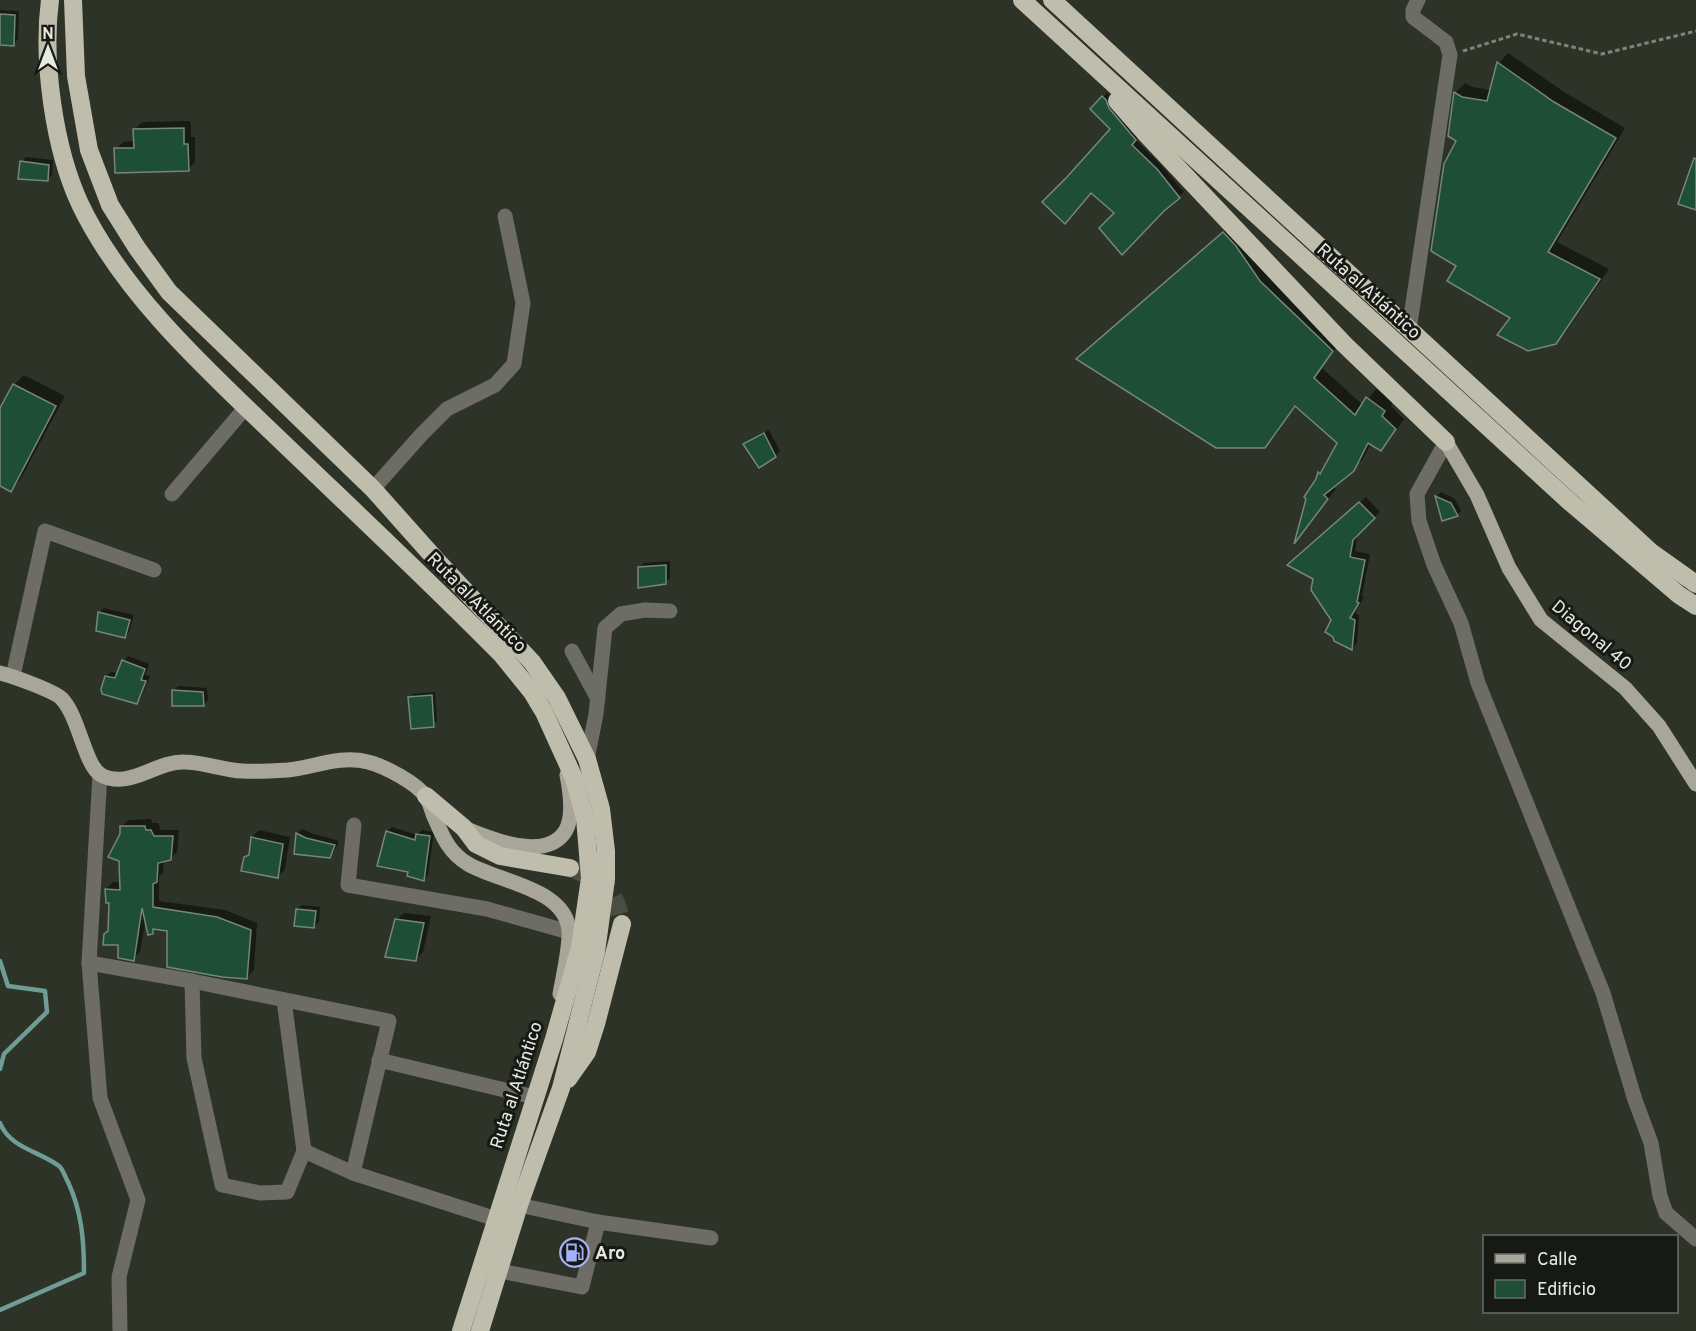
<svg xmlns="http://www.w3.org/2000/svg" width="1696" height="1331" font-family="Overpass,sans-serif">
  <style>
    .shadow { fill: #0007 }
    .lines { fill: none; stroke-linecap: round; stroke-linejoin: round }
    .stream { stroke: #6e9d96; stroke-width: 4.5 }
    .building { fill: #1e4e35; stroke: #77867d; stroke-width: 1.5 }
    .highway-tunnel { stroke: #494e43; stroke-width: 18; stroke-dasharray: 18 9; stroke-linecap: butt }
    .path { stroke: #7f8479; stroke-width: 3; stroke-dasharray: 4.5 3; stroke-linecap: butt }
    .minor { stroke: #6d6c65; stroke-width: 15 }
    .major { stroke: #a8a698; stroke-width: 15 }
    .highway { stroke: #bfbdac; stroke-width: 18 }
    .labels { text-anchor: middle; stroke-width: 6; stroke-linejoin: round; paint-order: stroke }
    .street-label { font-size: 18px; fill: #e6eae2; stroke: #171a14 }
    .poi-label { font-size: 18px; font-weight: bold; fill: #e6eae2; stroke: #171a14; text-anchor: start }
  </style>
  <rect width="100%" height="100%" fill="#2d3327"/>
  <g class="shadow">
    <path d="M 0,10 L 19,11 L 18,39 L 14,44 L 0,44 Z"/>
    <path d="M 1508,53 L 1564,92 L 1625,128 L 1557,242 L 1609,269 L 1566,332 L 1555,343 L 1458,266 L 1458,140 L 1449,135 L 1456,92 L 1465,83 L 1472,87 L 1491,90 L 1499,63 Z"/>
    <path d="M 1107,93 L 1140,134 L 1136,140 L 1161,165 L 1184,192 L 1164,209 L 1091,192 L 1069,177 L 1112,128 L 1092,109 Z"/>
    <path d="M 191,121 L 191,137 L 195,137 L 195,162 L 188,170 L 116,149 L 123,142 L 135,141 L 135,129 L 142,122 Z"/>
    <path d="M 26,157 L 53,160 L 52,175 L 47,180 L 22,162 Z"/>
    <path d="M 1233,224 L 1341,341 L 1322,368 L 1363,405 L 1376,389 L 1393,401 L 1391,406 L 1404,419 L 1390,440 L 1381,449 L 1371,443 L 1363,459 L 1333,486 L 1336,489 L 1297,539 L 1320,473 L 1326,466 L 1339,443 L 1296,405 L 1274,437 L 1264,447 L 1088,350 Z"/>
    <path d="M 24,375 L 65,396 L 20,480 L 10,490 L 0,484 L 0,411 L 14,385 Z"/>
    <path d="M 769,430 L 780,451 L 775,456 L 745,444 Z"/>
    <path d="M 1441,492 L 1455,499 L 1461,511 L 1457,515 L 1443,519 L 1437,496 Z"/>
    <path d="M 1366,497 L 1380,512 L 1358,533 L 1355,551 L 1370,554 L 1362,596 L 1364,597 L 1355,613 L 1359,615 L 1357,643 L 1352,649 L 1333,620 L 1314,578 L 1295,559 Z"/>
    <path d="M 670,561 L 670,578 L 666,582 L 639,568 L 644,563 Z"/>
    <path d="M 104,608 L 134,615 L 129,632 L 125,637 L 99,613 Z"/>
    <path d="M 128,656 L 149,664 L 145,675 L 150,676 L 141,698 L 137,703 L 106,677 L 111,672 L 118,673 L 124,661 Z"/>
    <path d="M 178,686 L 207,688 L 208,700 L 204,705 L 174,691 Z"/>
    <path d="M 435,692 L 437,721 L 434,725 L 409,698 L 413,694 Z"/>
    <path d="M 151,819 L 152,823 L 158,823 L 161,830 L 179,830 L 177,852 L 170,859 L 164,860 L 163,873 L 159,877 L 159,901 L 225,910 L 257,923 L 254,970 L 247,977 L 169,930 L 156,928 L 152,933 L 146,917 L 140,952 L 133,959 L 109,930 L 110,902 L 106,889 L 113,882 L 121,883 L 121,827 L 128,820 Z"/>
    <path d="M 392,827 L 417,835 L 422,830 L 434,832 L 428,875 L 423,880 L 410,871 L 379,865 L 387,831 Z"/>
    <path d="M 302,829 L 311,833 L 339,841 L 334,852 L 329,857 L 296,852 L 298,833 Z"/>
    <path d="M 259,830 L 290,837 L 285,869 L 278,876 L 246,857 L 250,853 L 252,837 Z"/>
    <path d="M 302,905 L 320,907 L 319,922 L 314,927 L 297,909 Z"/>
    <path d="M 404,913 L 431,916 L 423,952 L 416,959 L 396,920 Z"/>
  </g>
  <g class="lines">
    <g class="stream">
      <path d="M 0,961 L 8,986 L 45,991 L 47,1012 L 4,1054 L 0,1069"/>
      <path d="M 0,1123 C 10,1148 39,1151 59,1166 C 63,1169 65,1177 68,1182 C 82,1212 84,1241 84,1273 L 0,1310"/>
    </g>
  </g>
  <g class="building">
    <path d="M 0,14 L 15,15 L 14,46 L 0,45 Z"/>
    <path d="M 1497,62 L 1554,102 L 1616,138 L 1548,252 L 1600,279 L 1556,344 L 1528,351 L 1497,335 L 1510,318 L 1447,281 L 1456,266 L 1431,251 L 1444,164 L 1456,141 L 1448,136 L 1454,92 L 1462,97 L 1487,101 Z"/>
    <path d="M 1102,96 L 1106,100 L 1109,108 L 1136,140 L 1132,145 L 1157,169 L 1180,198 L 1164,211 L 1122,255 L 1099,228 L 1114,213 L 1091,193 L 1065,224 L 1042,202 L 1067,177 L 1110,129 L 1090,109 Z"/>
    <path d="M 184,128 L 184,144 L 188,144 L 189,171 L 115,173 L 114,148 L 134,148 L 133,129 Z"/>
    <path d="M 1694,158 L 1696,159 L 1696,210 L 1678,204 Z"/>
    <path d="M 20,161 L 49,165 L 48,181 L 18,179 Z"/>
    <path d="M 1223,232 L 1236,246 L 1260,281 L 1333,351 L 1314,378 L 1355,415 L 1366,397 L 1385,411 L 1382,416 L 1396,429 L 1381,451 L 1368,443 L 1354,471 L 1324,495 L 1328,499 L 1294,544 L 1306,499 L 1304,497 L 1316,479 L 1318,472 L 1320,474 L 1337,443 L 1295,406 L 1265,448 L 1216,448 L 1076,359 Z"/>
    <path d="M 13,384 L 56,406 L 11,492 L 0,486 L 0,408 Z"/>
    <path d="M 764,433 L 776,457 L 759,468 L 743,444 Z"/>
    <path d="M 1435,496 L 1451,503 L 1458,516 L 1442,521 Z"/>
    <path d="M 1359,502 L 1375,518 L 1353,540 L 1350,557 L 1365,560 L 1357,602 L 1359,603 L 1350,618 L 1355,620 L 1352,650 L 1334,641 L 1333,637 L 1325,632 L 1331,620 L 1311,590 L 1313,579 L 1287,565 Z"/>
    <path d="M 666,565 L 666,584 L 638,588 L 638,567 Z"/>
    <path d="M 98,612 L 130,620 L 125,638 L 96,631 Z"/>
    <path d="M 122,660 L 145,669 L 141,680 L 146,681 L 137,704 L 102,694 L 101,689 L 105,676 L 115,678 Z"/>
    <path d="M 172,690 L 203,692 L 204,706 L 172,706 Z"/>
    <path d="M 432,695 L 434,727 L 411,729 L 408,697 Z"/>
    <path d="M 120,826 L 145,826 L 146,830 L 151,830 L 154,836 L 173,836 L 171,860 L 158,863 L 157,882 L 153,884 L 153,907 L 217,917 L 251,930 L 247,979 L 222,977 L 167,967 L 167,931 L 153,929 L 153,934 L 148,935 L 142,908 L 134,961 L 118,958 L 118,945 L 103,945 L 104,934 L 108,931 L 109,903 L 106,903 L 105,889 L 120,890 L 119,861 L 108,857 L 120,834 Z"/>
    <path d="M 386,831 L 415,840 L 416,834 L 430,836 L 424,881 L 407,876 L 408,872 L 377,866 Z"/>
    <path d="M 296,833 L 306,838 L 335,845 L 330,858 L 294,854 Z"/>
    <path d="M 251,837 L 283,844 L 278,878 L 241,871 L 244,857 L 249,855 Z"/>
    <path d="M 296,909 L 316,911 L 314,928 L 294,926 Z"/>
    <path d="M 395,919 L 424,923 L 416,961 L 385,957 Z"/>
  </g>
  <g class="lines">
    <path class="highway-tunnel" d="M 570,868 C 604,881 614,886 622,924"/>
    <path class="path" d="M 1463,51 L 1517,34 L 1602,54 L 1696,31"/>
    <g class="minor">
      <path d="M 1409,330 L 1450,55 L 1446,42 L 1413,17 L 1413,10 L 1418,0"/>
      <path d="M 1446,442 L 1417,494 L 1419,521 L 1434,565 L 1461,623 L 1478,683 L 1603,993 L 1635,1100 L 1651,1143 L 1660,1196 L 1666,1213 L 1696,1239"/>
      <path d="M 373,489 L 421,435 L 447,409 L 495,385 L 514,364 L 523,303 L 505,216"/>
      <path d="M 172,494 L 246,407"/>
      <path d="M 572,651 L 598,699"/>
      <path d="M 13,676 L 45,531 L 154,570"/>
      <path d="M 587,759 L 596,714 L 605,628 L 621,614 L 645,610 L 670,611"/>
      <path d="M 100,774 L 89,963 L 100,1098 L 138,1200 L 119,1277 L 120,1331"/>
      <path d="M 354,825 L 348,885 L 487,909 L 569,932"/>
      <path d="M 89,963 L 192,981 L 389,1021 L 353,1173"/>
      <path d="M 192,981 L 194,1058 L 222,1185 L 260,1193 L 287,1192 L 304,1151 L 284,1000"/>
      <path d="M 379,1060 L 534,1097"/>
      <path d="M 304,1151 L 353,1173 L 496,1219"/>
      <path d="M 519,1205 L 598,1222 L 711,1238"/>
      <path d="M 500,1271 L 582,1287 L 598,1222"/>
    </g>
    <g class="major">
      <path d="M 1446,442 L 1477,495 L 1509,568 L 1541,620 L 1625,688 L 1659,726 L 1696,784"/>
      <path d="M 0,673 C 12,676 55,691 62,699 C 79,717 85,766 101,775 C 129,790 156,761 184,762 C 203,762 223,770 242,771 C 257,772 273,771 288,770 C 315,767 340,755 368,762 C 384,766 417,783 426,797 C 429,801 431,808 433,814 C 442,835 448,852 468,864 C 498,882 566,888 569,931 C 570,947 563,977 560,994"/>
      <path d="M 464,828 C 490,839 547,863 566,830 C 574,815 570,790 567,775"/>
    </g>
    <g class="highway">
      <path d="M 50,0 C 42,61 54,148 80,204 C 123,294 207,370 278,438 C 353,510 429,581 502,655 L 532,692 L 544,712 L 574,778 L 585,818 L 590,878 L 580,947 L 554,1039 L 461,1331"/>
      <path d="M 73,0 L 76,76 L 89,150 L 110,205 L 137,248 L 169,292 L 373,489 L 439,563 L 532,662 L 557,698 L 587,759 L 601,809 L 606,851 L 606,879 L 596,952 L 561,1088 L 519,1205 L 480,1331"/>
      <path d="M 1022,0 L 1571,503 L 1679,595 L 1696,606"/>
      <path d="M 1052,0 L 1651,552 L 1696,584"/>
      <path d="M 1117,101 L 1146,134 L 1344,344 L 1446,442"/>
      <path d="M 426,796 L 464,828 L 476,844 L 500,856 L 570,868"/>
      <path d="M 568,1079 L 587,1052 L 596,1024 L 622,924"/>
    </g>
  </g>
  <defs>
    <symbol id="fuel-ring" viewBox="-11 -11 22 22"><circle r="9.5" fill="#171a14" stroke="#a6b1fc" stroke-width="1.5"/><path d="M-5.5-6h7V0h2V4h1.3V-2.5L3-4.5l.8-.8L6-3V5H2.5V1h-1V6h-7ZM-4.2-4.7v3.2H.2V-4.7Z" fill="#a6b1fc"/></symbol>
  </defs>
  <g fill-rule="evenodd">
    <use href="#fuel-ring" x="558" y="1236" width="33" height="33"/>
  </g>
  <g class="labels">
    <g class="street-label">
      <text transform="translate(1369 291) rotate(42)" y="6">Ruta al Atlántico</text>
      <text transform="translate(477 602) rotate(45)" y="6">Ruta al Atlántico</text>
      <text transform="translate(1592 635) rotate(40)" y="6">Diagonal 40</text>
      <text transform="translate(516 1085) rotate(-72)" y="6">Ruta al Atlántico</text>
    </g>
    <g class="poi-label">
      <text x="595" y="1259">Aro</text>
    </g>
  </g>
  <rect x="1483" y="1235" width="195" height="78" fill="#171a14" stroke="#6a6d66" stroke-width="1.5"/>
  <rect x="1495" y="1254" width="30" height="9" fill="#a8a698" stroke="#6a6d66" stroke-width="1.5"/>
  <text x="1537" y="1265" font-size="18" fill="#e6eae2">Calle</text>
  <rect x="1495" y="1280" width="30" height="18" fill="#1e4e35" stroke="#6a6d66" stroke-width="1.5"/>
  <text x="1537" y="1295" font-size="18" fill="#e6eae2">Edificio</text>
  <g transform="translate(48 48)" stroke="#171a14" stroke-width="4.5" paint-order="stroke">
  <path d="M0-4.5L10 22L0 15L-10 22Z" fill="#e6eae2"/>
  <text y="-9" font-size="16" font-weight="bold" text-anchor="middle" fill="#e6eae2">N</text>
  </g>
</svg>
